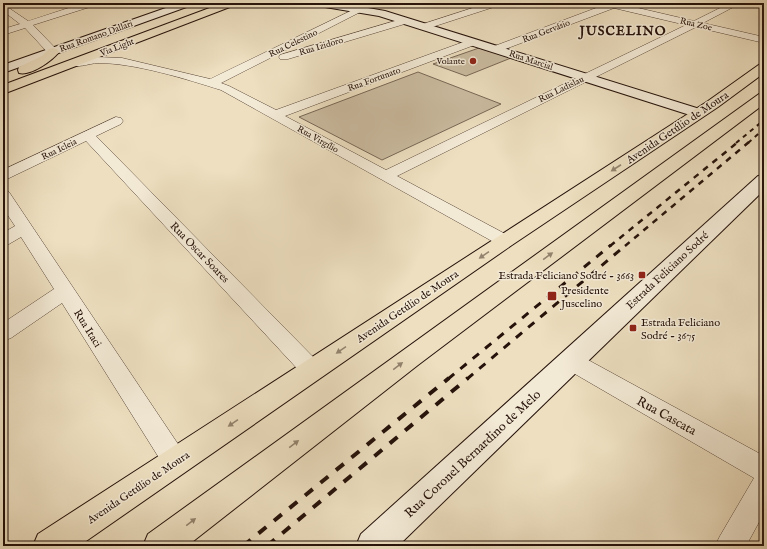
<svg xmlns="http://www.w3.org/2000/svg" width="767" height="549" font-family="'IM FELL English',serif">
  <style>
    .green { fill: #cbbca1; stroke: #786756 }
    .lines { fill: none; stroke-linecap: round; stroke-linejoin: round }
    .street-casing { stroke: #584538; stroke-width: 1 }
    .secondary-casing { stroke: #26120a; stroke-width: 2 }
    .primary-casing { stroke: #26120a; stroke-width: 2 }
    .street { fill: #f3ead6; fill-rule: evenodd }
    .secondary { fill: #f3ead6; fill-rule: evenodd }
    .primary { fill: #eddfc0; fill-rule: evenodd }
    .rail-far3 { stroke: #26120a; stroke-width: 2; stroke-dasharray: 4.5 4.5; stroke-linecap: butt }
    .rail-far2 { stroke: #26120a; stroke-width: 2.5; stroke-dasharray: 6 6; stroke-linecap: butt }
    .rail-far1 { stroke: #26120a; stroke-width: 3; stroke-dasharray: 8 8; stroke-linecap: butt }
    .rail { stroke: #26120a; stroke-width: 4; stroke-dasharray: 10 10; stroke-linecap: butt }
    .oneway { fill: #93836e }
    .poi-dot { fill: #8f2418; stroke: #f3ead6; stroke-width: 1.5 }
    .labels { text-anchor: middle; stroke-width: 3; stroke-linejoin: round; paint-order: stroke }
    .far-street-label { font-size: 9px; fill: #26120a; stroke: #f3ead6 }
    .far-poi-label { font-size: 9px; fill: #26120a; stroke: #f3ead6; text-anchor: end }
    .street-label { font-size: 11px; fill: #26120a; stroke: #f3ead6 }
    .poi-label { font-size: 11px; fill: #26120a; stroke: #f3ead6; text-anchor: start }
    .far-district-label { font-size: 13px; font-weight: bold; letter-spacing: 1px; fill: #26120a; stroke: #f3ead6 }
    .near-street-label { font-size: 13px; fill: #26120a; stroke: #f3ead6 }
  </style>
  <rect width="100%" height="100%" fill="#eddfc0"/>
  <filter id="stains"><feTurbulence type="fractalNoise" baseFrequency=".005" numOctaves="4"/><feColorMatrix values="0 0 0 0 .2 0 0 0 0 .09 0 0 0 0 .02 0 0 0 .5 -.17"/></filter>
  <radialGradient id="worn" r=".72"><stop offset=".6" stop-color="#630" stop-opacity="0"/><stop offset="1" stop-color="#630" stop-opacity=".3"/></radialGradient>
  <g class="green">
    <path d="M 479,48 L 511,58 L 466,76 L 433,64 Z"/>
    <path d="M 418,72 L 501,104 L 382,160 L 299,117 Z"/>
  </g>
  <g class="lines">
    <defs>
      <g id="street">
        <path d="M 84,3 L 97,3 L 96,5 L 33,25 L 57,50 L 58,52 L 57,54 L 49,54 L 25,28 L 3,35 L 3,29 L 20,24 L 3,11 L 3,4 L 28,21 Z"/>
        <path d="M 367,3 L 378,3 L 221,83 L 229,86 L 276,110 L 469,40 L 477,40 L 478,42 L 477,44 L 285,116 L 386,170 L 686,25 L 614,8 L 500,51 L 496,52 L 491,49 L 492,47 L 604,5 L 601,3 L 622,3 L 621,4 L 694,21 L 730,3 L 741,3 L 703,23 L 764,37 L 764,43 L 696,27 L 397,176 L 511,237 L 514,241 L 511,245 L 505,246 L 499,245 L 221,90 C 186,79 135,63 98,63 C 90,63 74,70 69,63 L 74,60 L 97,57 L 122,58 L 210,79 Z"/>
        <path d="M 488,3 L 501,3 L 500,5 L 426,29 L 420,29 L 418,27 L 420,25 Z"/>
        <path d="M 405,18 L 408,19 L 410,21 L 408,23 L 288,59 L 280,59 L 279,57 L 280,55 Z"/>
        <path d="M 116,117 L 121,118 L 123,121 L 121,124 L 96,136 L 320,364 L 323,370 L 320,376 L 312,379 L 304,376 L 86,141 L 3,181 L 3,170 Z"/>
        <path d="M 3,190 L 9,192 L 184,453 L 188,461 L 184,469 L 175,473 L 166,469 L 62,303 L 11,338 L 3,341 L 3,323 L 54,289 L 21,237 L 9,244 L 3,245 L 3,233 L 15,226 L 3,208 Z"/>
        <path d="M 571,353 L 579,355 L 764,456 L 764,513 L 746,546 L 715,546 L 720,536 L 754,478 L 563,367 L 560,361 L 563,355 Z"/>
      </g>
      <g id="secondary">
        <path d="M 180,3 L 194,3 L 192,5 L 3,73 L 3,65 Z"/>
        <path d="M 314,3 L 340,3 L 385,11 L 703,110 L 705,113 L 703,116 L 698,117 L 693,116 L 379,16 L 319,6 Z"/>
        <path d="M 764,175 L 764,190 L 398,546 L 356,546 L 361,534 L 758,176 Z"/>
      </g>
      <g id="primary">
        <path d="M 223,3 L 237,3 L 235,5 L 3,94 L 3,85 Z"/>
        <path d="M 53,48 L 57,49 L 59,52 C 52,61 31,76 19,73 L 18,70 L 19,67 L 42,56 L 49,49 Z"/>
        <path d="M 764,63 L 764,73 L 718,107 L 512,245 L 79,546 L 33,546 L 38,534 L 708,101 L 760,64 Z"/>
        <path d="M 764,93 L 764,104 L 418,365 L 187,546 L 143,546 L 148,534 L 759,94 Z"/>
      </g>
    </defs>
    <use href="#street" class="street-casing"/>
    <use href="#secondary" class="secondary-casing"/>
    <use href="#primary" class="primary-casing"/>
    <use href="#street" class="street"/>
    <use href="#secondary" class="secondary"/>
    <use href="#primary" class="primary"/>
    <g class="rail-far3">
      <path d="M 736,143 L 764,120"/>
      <path d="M 748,143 L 764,129"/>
    </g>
    <g class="rail-far2">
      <path d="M 610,246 L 738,142"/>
      <path d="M 625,246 L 749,142"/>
    </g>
    <g class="rail-far1">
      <path d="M 448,379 L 611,245"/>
      <path d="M 467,379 L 626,245"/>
    </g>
    <g class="rail">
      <path d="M 243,546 L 449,378"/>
      <path d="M 267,546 L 468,378"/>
    </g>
  </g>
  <defs><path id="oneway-solid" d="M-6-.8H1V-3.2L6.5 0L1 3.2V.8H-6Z"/></defs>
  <g class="oneway">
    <use href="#oneway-solid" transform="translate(616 168) rotate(147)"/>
    <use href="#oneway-solid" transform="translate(484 255) rotate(146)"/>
    <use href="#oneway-solid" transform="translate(548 256) rotate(-36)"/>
    <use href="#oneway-solid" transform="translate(341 350) rotate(146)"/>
    <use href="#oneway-solid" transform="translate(398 366) rotate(-37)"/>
    <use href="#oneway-solid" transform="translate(233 423) rotate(146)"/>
    <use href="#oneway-solid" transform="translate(294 444) rotate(-37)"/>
    <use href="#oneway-solid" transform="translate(191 522) rotate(-37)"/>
  </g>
  <g class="poi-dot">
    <circle cx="473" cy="61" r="4"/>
    <rect x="638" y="271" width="8" height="8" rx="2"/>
    <rect x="547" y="291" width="10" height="10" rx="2"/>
    <rect x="629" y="324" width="8" height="8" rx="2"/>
  </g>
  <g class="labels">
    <g class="far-street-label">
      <text transform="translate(696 24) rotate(13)" y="3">Rua Zoe</text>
      <text transform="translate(546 31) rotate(-21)" y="3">Rua Gervásio</text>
      <text transform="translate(96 36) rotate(-20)" y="3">Rua Romano Dallari</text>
      <text transform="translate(293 43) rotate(-26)" y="3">Rua Celestino</text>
      <text transform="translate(321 46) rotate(-17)" y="3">Rua Izidoro</text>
      <text transform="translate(117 47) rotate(-21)" y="3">Via Light</text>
      <text transform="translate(531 60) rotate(18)" y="3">Rua Marcial</text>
      <text transform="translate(374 79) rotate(-20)" y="3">Rua Fortunato</text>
      <text transform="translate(561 89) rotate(-26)" y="3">Rua Ladislau</text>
      <text transform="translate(318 139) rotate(29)" y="3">Rua Virgílio</text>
      <text transform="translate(59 149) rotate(-26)" y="3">Rua Icleia</text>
    </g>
    <g class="far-poi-label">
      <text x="465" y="64">Volante</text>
    </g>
    <g class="street-label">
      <text transform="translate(677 127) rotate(-34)" y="4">Avenida Getúlio de Moura</text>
      <text transform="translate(200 252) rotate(46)" y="4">Rua Oscar Soares</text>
      <text transform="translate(667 270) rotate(-43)" y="4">Estrada Feliciano Sodré</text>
      <text transform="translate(407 306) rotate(-34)" y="4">Avenida Getúlio de Moura</text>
      <text transform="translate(88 328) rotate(58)" y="4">Rua Itaci</text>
      <text transform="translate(138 487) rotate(-34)" y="4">Avenida Getúlio de Moura</text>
    </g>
    <g class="poi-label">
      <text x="634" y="279" text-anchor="end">Estrada Feliciano Sodré - 3663</text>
      <text x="561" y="294">Presidente<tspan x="561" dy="13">Juscelino</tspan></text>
      <text x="641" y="326">Estrada Feliciano<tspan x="641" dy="13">Sodré - 3675</tspan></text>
    </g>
    <g class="far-district-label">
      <text x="623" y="35">JUSCELINO</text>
    </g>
    <g class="near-street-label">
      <text transform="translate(667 415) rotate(29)" y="5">Rua Cascata</text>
      <text transform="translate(472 453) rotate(-43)" y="5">Rua Coronel Bernardino de Melo</text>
    </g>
  </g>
  <rect width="767" height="549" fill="none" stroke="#eddfc0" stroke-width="16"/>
  <rect x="4" y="4" width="759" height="541" fill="none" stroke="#26120a" stroke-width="2"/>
  <rect x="8" y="8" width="751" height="533" fill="none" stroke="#26120a"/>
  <rect width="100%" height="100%" filter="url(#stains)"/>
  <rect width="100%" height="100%" fill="url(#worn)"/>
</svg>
